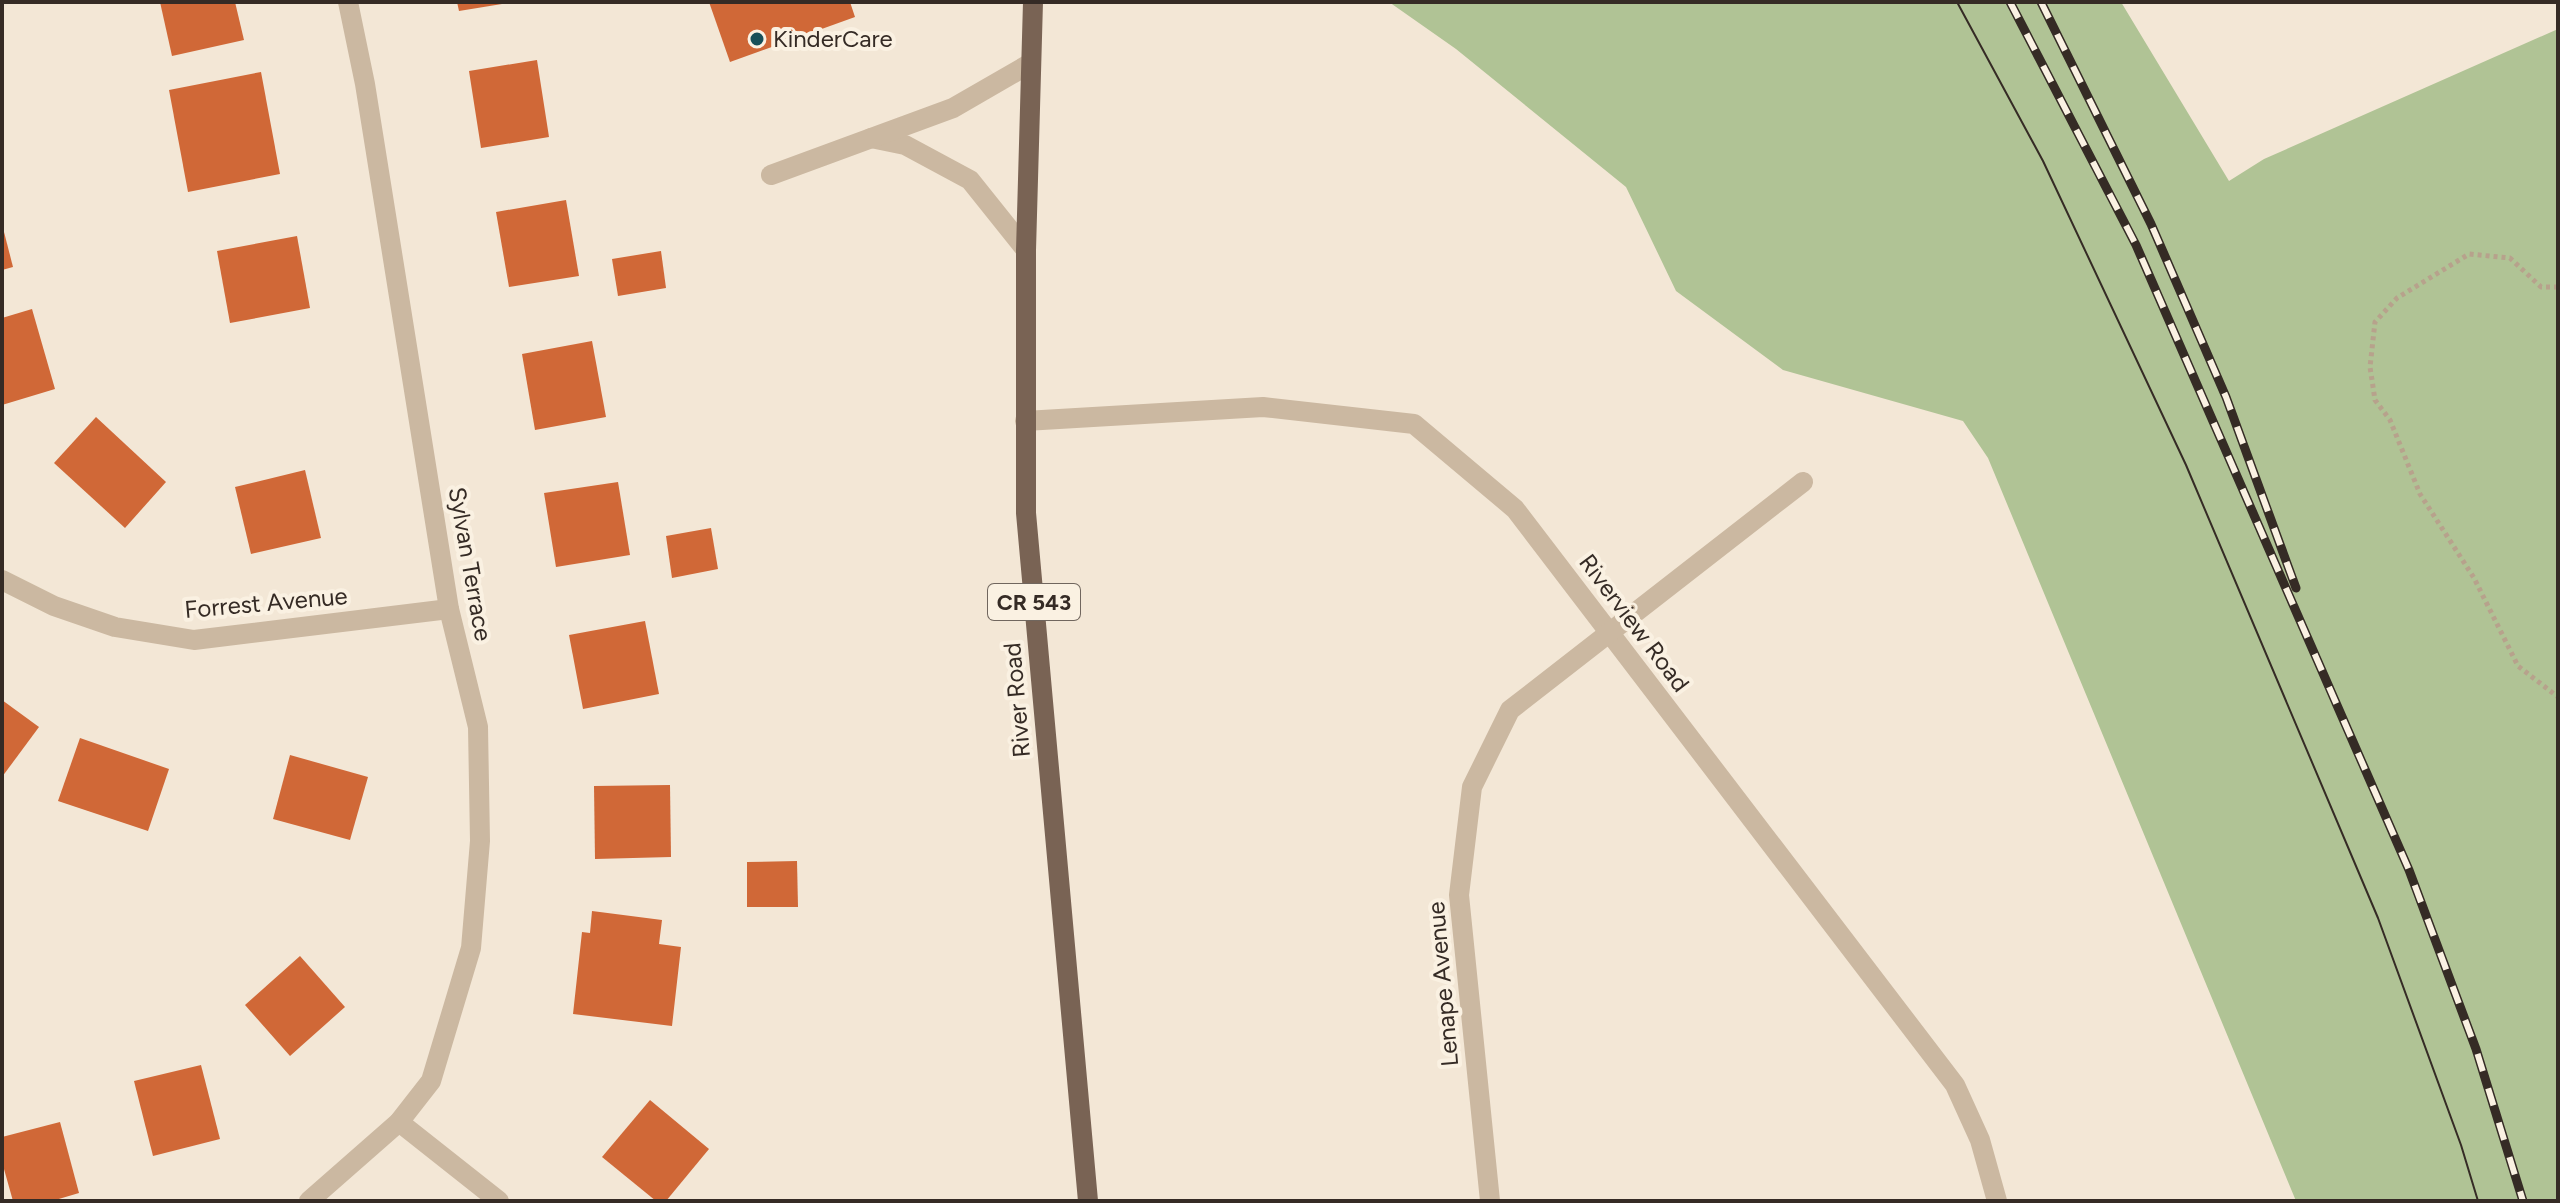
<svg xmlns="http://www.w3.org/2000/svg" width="2560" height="1203" font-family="Figtree,sans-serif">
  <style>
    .green { fill: #b0c395 }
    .building { fill: #d06837 }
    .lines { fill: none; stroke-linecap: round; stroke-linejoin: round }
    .path { stroke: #b7a28c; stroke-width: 5; stroke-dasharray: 4 4; stroke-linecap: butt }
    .service { stroke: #cbb8a1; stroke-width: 20 }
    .minor { stroke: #cbb8a1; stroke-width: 20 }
    .primary { stroke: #796354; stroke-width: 20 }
    .tram { stroke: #352b25; stroke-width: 2 }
    .rail-casing { stroke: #352b25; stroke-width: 9 }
    .rail { stroke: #faf1e2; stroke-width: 6; stroke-dasharray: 18; stroke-linecap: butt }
    .poi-dot { fill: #175059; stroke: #faf1e2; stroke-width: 3 }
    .labels { text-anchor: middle; stroke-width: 8; stroke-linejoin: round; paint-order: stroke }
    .shield { fill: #faf1e2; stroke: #70665e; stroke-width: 2 }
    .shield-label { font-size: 22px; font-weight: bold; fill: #352b25 }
    .poi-label { font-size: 24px; fill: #352b25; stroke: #faf1e2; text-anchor: start }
    .street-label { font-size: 24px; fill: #352b25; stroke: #faf1e2 }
  </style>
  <rect width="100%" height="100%" fill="#f3e7d6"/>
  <path class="green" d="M 1389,2 L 2121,2 L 2229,181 L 2264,159 L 2558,29 L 2558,1201 L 2296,1201 L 1988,458 L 1963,421 L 1783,370 L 1676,291 L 1626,187 L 1456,49 Z"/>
  <g class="building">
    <path d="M 160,2 L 235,2 L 244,40 L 172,56 Z"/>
    <path d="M 457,2 L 502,2 L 502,4 L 459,11 Z"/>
    <path d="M 709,2 L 850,2 L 855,17 L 730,62 Z"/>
    <path d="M 537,60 L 549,137 L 481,148 L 469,71 Z"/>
    <path d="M 261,72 L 280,174 L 188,192 L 169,90 Z"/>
    <path d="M 566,200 L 579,276 L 509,287 L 496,212 Z"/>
    <path d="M 3,228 L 13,267 L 2,270 L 2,229 Z"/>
    <path d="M 297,236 L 310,308 L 230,323 L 217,251 Z"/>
    <path d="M 661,251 L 666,288 L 618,296 L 612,259 Z"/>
    <path d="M 32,309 L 55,389 L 2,405 L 2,318 Z"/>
    <path d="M 592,341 L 606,417 L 535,430 L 522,354 Z"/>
    <path d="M 96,417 L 166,482 L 125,528 L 54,463 Z"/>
    <path d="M 305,470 L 321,538 L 251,554 L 235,487 Z"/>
    <path d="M 618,482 L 630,555 L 556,567 L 544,493 Z"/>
    <path d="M 711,528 L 718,569 L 672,578 L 666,536 Z"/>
    <path d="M 645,621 L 659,694 L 583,709 L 569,635 Z"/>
    <path d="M 2,700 L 39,727 L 2,777 Z"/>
    <path d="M 80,738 L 169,769 L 148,831 L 58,801 Z"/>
    <path d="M 290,755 L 368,777 L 350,840 L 273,819 Z"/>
    <path d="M 670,785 L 671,857 L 595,859 L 594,786 Z"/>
    <path d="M 797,861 L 798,907 L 747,907 L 747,862 Z"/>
    <path d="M 592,911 L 662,920 L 659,944 L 681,947 L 672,1026 L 573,1014 L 582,932 L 590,933 Z"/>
    <path d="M 300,956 L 345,1007 L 290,1056 L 245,1005 Z"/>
    <path d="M 201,1065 L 220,1139 L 153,1156 L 134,1081 Z"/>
    <path d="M 650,1100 L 709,1149 L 666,1201 L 656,1201 L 602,1157 Z"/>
    <path d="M 60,1122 L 79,1193 L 52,1201 L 13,1201 L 2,1162 L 2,1137 Z"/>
  </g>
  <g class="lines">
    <path class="path" d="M 2558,287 L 2541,287 L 2510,258 L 2469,254 L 2397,298 L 2375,322 L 2370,367 L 2375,400 L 2390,420 L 2420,494 L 2474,578 L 2518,666 L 2558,697"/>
    <g class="service">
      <path d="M 871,138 L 905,145 L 970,180 L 1026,250"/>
      <path d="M 771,175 L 953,108 L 1031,63"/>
    </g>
    <g class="minor">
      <path d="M 1025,421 L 1263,407 L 1414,424 L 1515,509 L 1955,1085 L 1980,1140 L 1997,1201"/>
      <path d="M 2,580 L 54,606 L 115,627 L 194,640 L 449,609"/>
      <path d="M 399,1122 L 499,1201"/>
      <path d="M 309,1201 L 399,1122 L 431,1081 L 471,948 L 480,841 L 478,727 L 449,609 L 365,84 L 348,2"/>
      <path d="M 1490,1201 L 1459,895 L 1472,787 L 1510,710 L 1803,482"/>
    </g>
    <path class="primary" d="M 1033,2 L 1026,250 L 1026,513 L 1088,1201"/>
    <path class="tram" d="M 1957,2 L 2043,161 L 2186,465 L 2378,918 L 2461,1145 L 2478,1201"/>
    <defs>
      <g id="rail">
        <path d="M 2010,2 L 2136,245 L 2409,870 L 2476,1049 L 2523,1201"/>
        <path d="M 2041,2 L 2151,224 L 2226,397 L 2296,588"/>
      </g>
    </defs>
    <use href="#rail" class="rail-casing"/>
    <use href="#rail" class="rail"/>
  </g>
  <circle class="poi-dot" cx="757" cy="39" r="8"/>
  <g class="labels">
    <rect class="shield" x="988" y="584" width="92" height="36" rx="6"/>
    <g class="shield-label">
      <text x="1034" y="610">CR 543</text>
    </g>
    <g class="poi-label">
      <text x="773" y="47">KinderCare</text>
    </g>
    <g class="street-label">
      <text transform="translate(470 564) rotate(80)" y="8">Sylvan Terrace</text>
      <text transform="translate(266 603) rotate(-5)" y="8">Forrest Avenue</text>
      <text transform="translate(1634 623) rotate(53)" y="8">Riverview Road</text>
      <text transform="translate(1017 700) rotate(-95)" y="8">River Road</text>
      <text transform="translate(1443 984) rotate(-95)" y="8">Lenape Avenue</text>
    </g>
  </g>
  <rect width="2560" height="1203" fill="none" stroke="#352b25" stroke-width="8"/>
</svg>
